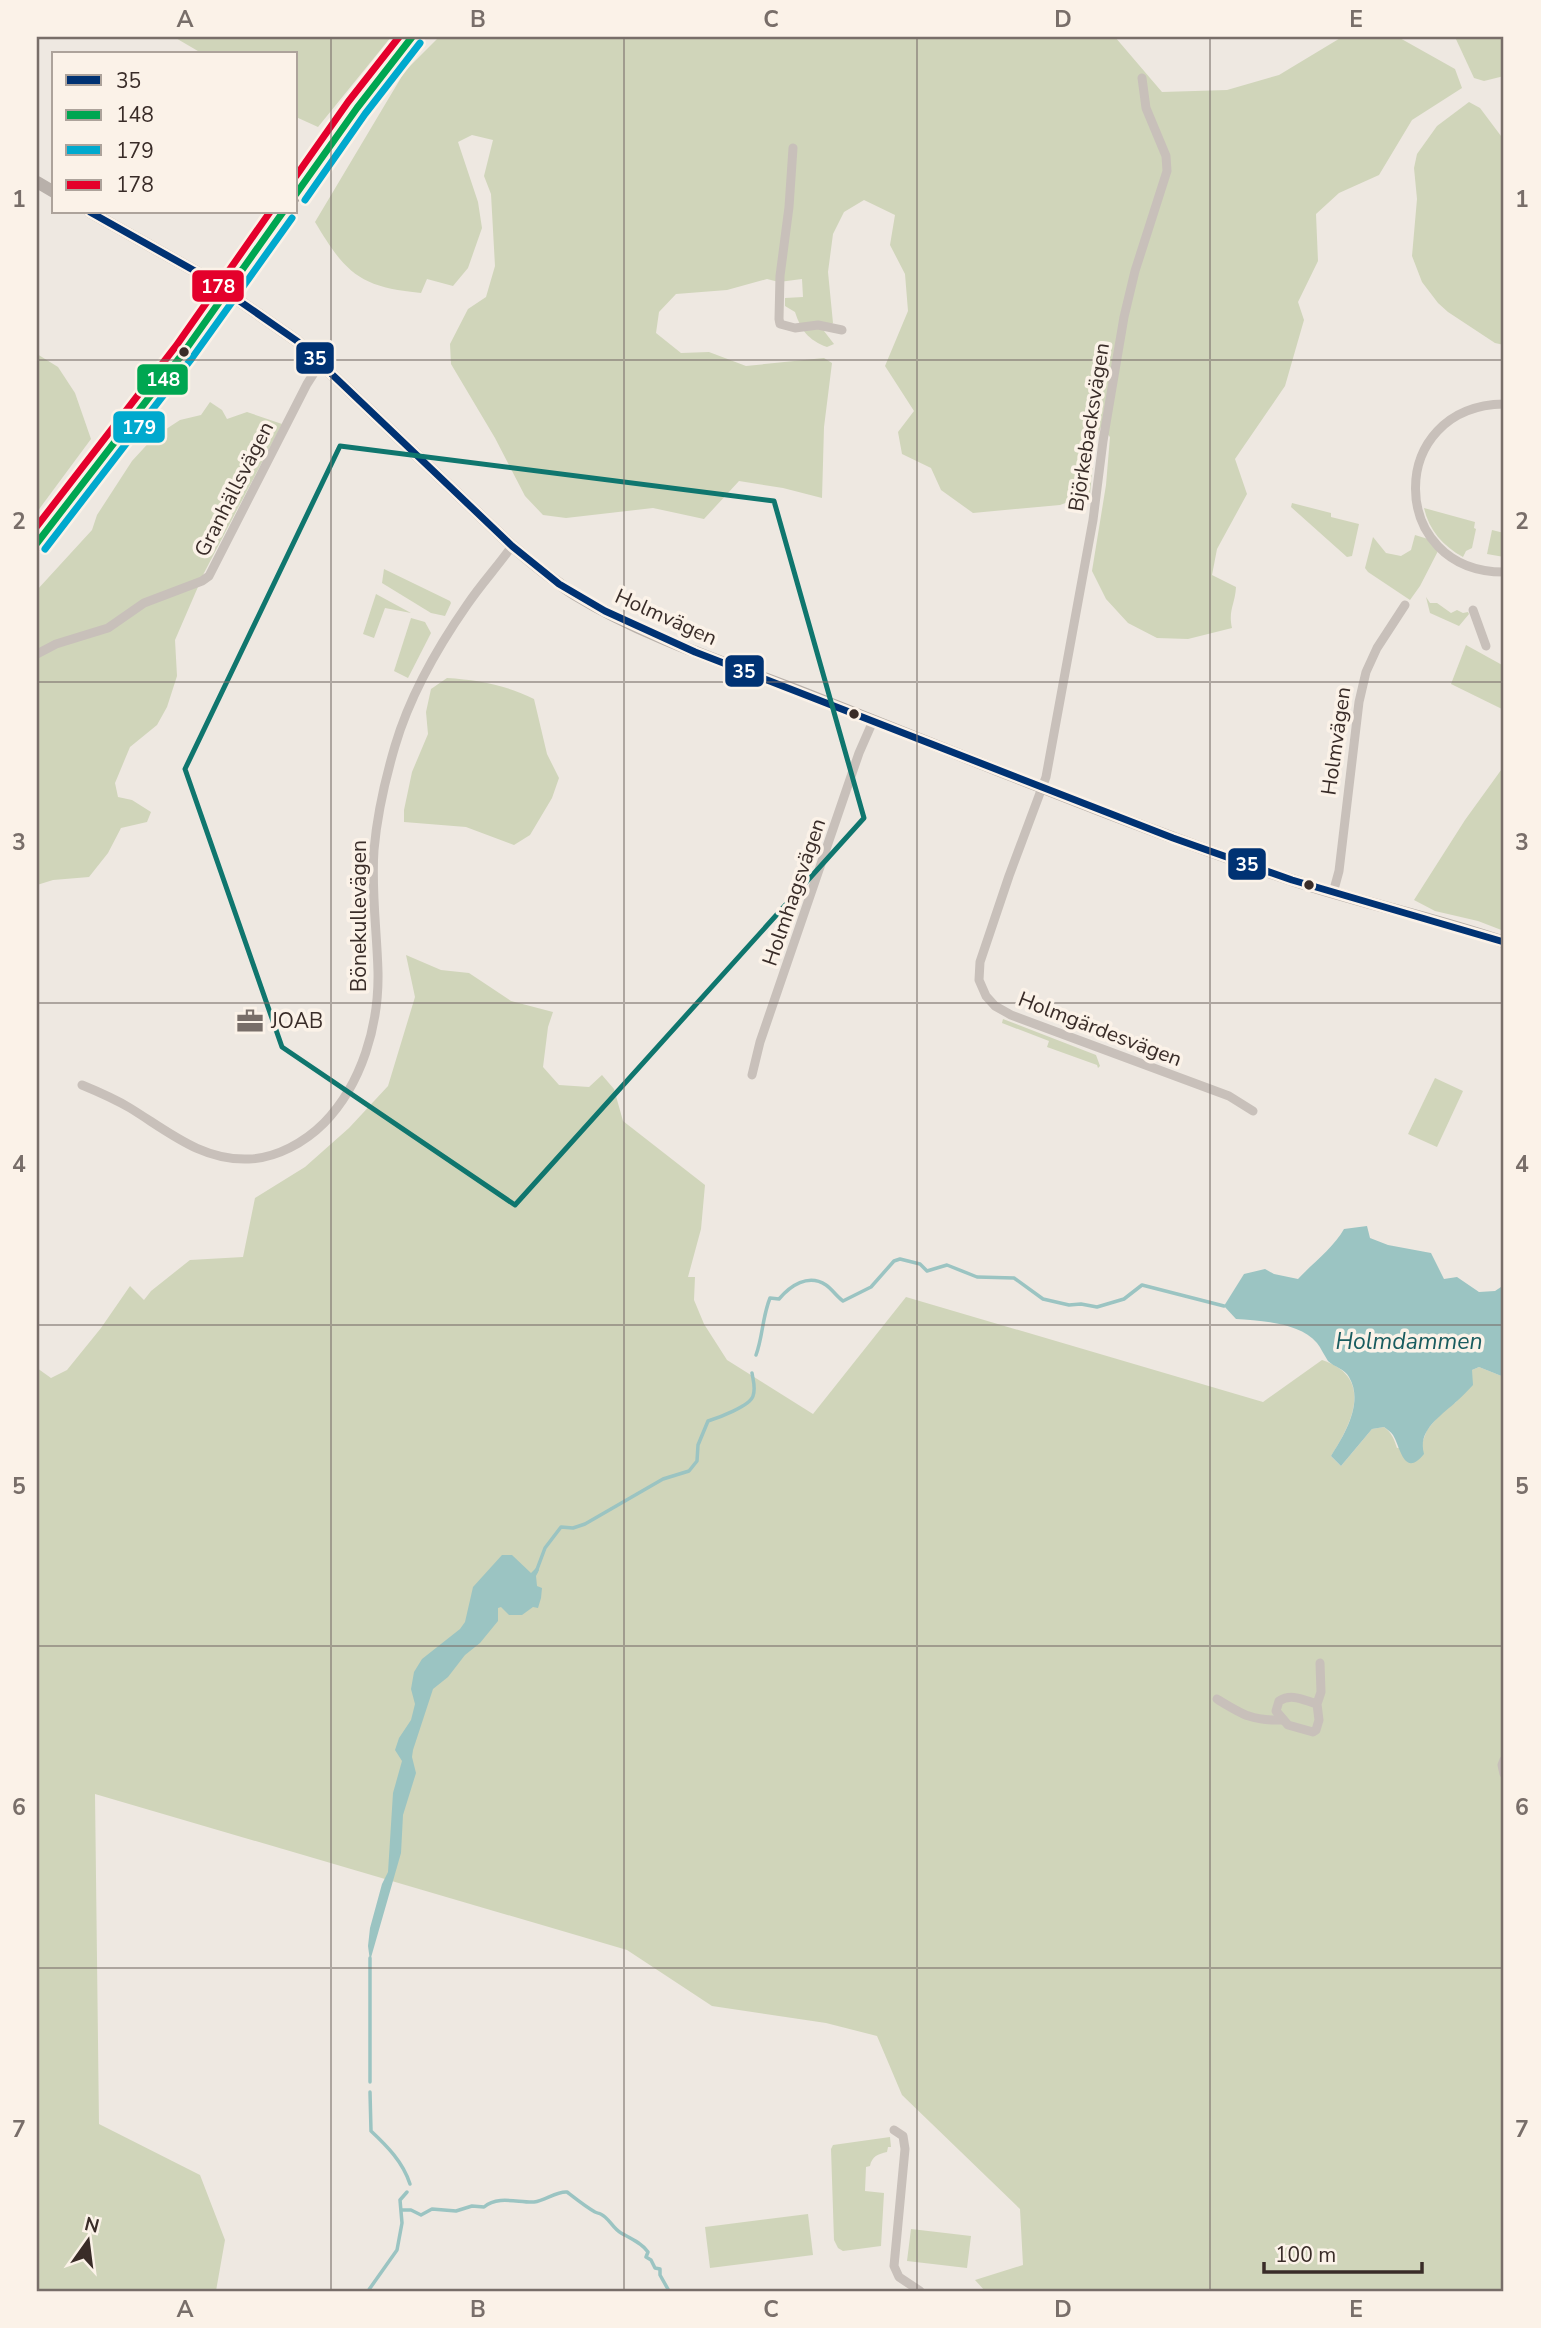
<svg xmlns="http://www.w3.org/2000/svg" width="1541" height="2328" font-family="'Nunito Sans',sans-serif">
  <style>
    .green { fill: #d0d5ba }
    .water { fill: #9bc4c2 }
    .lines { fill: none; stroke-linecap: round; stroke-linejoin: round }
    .stream { stroke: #9bc4c2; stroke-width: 3.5 }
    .street { stroke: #c8c0ba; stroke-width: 9 }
    .secondary { stroke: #b8b0aa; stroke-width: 12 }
    .highway { stroke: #ada7a0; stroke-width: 16 }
    .bus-1-casing { stroke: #fbf2e8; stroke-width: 12 }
    .bus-2-casing { stroke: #fbf2e8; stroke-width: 12 }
    .bus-3-casing { stroke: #fbf2e8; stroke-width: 12 }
    .bus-4-casing { stroke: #fbf2e8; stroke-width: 12 }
    .bus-1 { stroke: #003273; stroke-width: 7 }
    .bus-2 { stroke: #00a651; stroke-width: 7 }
    .bus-3 { stroke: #00a9ce; stroke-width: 7 }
    .bus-4 { stroke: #e4002b; stroke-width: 7 }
    .marked { fill: none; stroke: #0f766e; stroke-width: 5; stroke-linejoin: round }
    .grid { fill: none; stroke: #786e69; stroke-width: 2; stroke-opacity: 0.55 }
    .bus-dot { fill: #392c28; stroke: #fbf2e8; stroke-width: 2.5 }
    .labels { text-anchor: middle; stroke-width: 7; stroke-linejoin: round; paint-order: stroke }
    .street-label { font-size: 21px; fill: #392c28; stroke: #fbf2e8 }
    .poi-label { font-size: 21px; fill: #392c28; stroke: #fbf2e8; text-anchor: start }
    .water-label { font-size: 23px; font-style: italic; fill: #195c5f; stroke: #fbf2e8 }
    .line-badge { stroke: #fbf2e8; stroke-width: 2.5 }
    .badge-label { font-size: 19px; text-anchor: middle; font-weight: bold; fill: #fff }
    .neatline { fill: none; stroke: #786e69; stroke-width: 2.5 }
    .grid-label { font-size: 23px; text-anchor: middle; font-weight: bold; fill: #786e69 }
  </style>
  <rect width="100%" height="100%" fill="#eee8e1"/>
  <g class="green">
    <path d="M 174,37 L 391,37 L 318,127 L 296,117 L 296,54 L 237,54 L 233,52 L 203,54 Z"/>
    <path d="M 439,37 L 1115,37 L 1162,92 L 1227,90 L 1279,75 L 1342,37 L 1398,37 L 1455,69 L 1462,88 L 1412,120 L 1379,175 L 1339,193 L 1316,214 L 1318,261 L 1298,302 L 1304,320 L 1285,386 L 1235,459 L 1247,494 L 1217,549 L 1212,575 L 1236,587 C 1235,605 1228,610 1232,628 L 1188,639 L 1157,638 L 1128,623 L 1106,599 L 1092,571 L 1106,485 L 1110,437 L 1101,427 L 1095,442 L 1090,494 L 1060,505 L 973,513 L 941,490 L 931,468 L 902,454 L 898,432 L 914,411 L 885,366 L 908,311 L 905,274 L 890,245 L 895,215 L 864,200 L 844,212 L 833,234 L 828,272 L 833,323 L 824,331 L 834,344 L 827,347 C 808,340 801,330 795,312 L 785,306 L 785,298 L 803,297 L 802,279 L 779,282 L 767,279 L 727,290 L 676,294 L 659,312 L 656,333 L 681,353 L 709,352 L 746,366 L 824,358 L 832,363 L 824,427 L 822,498 L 783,488 L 739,481 L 704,519 L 653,508 L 566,518 L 543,515 L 525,496 L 495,438 L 451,364 L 450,344 L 468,309 L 486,297 L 495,266 L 491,194 L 484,176 L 493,140 L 472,135 L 458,142 L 478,202 L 482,228 L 468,268 L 453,286 L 427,279 L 421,293 C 360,287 346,274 315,222 L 405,71 Z"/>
    <path d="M 1455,37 L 1504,37 L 1504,76 L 1484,81 L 1474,78 Z"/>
    <path d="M 1469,102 L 1480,108 L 1504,140 L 1504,345 L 1495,343 L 1448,312 L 1438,303 L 1422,282 L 1412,256 L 1417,199 L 1414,168 L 1417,154 L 1437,126 Z"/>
    <path d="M 37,354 L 58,367 L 75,393 L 91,439 L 37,512 Z"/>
    <path d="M 210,402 L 222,410 L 227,419 L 247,412 L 282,424 L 204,573 L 175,640 L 177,676 L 167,707 L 157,725 L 130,747 L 115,783 L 118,797 L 132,800 L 151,812 L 147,822 L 121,828 L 108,853 L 89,877 L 53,880 L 37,885 L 37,590 L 92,530 L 97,515 L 132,461 L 154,437 L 180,420 L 201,415 Z"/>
    <path d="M 1292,503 L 1331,513 L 1331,517 L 1359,524 L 1352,556 L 1347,557 L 1291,507 Z"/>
    <path d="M 1424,508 L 1475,522 L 1474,528 L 1476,529 L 1472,548 L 1466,551 L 1463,557 C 1443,546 1429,530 1424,508 Z"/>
    <path d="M 1492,530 L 1504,533 L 1504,557 L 1487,554 Z"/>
    <path d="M 1415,535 L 1428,539 L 1438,551 L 1420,586 L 1410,600 L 1368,572 L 1365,568 L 1373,537 L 1386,553 L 1401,556 L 1411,550 Z"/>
    <path d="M 384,569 L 450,601 L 451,603 L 445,616 L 431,613 L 382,583 Z"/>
    <path d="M 376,594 L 411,613 L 385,608 L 374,638 L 363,634 Z"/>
    <path d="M 1426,597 L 1430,603 L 1437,603 L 1451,613 L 1457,610 L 1463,613 L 1468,612 L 1469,614 L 1459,626 L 1430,613 Z"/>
    <path d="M 411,618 L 425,622 L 431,633 L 408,678 L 394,671 Z"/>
    <path d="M 1466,645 L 1504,666 L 1504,710 L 1451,684 Z"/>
    <path d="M 447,678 C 478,680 506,685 534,699 L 547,754 L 559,778 L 552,798 L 530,835 L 514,845 L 466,827 L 404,822 L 404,810 L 412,772 L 428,734 L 426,712 L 431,689 Z"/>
    <path d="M 1504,766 L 1504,931 L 1478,921 L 1435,911 L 1414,900 L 1465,820 Z"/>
    <path d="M 406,955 L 441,970 L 469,973 L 511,1001 L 553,1012 L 548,1027 L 543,1067 L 559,1085 L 589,1087 L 602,1075 L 614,1089 L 623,1121 L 705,1185 L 701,1229 L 688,1277 L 695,1277 L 694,1300 L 704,1324 L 727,1360 L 813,1414 L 906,1297 L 1263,1402 L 1322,1360 C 1374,1377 1353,1422 1331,1456 L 1341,1466 L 1372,1429 L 1384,1427 C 1392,1433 1394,1439 1397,1448 L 1421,1446 L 1427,1430 L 1441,1413 L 1456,1402 L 1472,1370 L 1479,1367 L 1504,1377 L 1504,2291 L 985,2291 L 975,2280 L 1023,2265 L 1020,2209 L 902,2095 L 877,2036 L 826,2023 L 712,2006 L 627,1950 L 95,1794 L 99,2124 L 200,2175 L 225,2240 L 216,2291 L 37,2291 L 37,1368 L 51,1378 L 67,1370 L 101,1328 L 130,1286 L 144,1300 L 151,1291 L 190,1260 L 243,1257 L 255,1198 L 305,1167 L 349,1128 L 388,1086 L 415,997 Z"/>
    <path d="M 1003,1019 L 1096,1055 L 1100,1066 L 1098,1068 L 1097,1065 L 1047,1047 L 1049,1041 L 1002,1023 Z"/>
    <path d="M 1435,1078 L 1463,1091 L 1437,1147 L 1408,1134 Z"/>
    <path d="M 890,2137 L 891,2147 L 888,2147 L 887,2152 C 878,2154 872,2156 870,2166 L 866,2167 L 865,2191 L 884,2193 L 881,2246 L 843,2251 L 838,2248 L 834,2240 L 831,2149 L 833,2145 Z"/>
    <path d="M 808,2214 L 813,2255 L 710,2268 L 705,2227 Z"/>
    <path d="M 911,2229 L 971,2236 L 967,2268 L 907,2261 Z"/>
  </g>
  <g class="water">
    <path d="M 1367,1226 L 1370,1238 L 1388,1245 L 1431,1253 L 1444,1279 L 1457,1277 L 1479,1292 L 1495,1291 L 1504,1285 L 1504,1377 L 1479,1367 L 1472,1370 L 1473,1385 C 1468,1390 1463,1396 1457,1401 C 1441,1416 1417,1430 1424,1454 C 1404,1479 1400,1446 1393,1435 C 1391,1432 1387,1429 1384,1427 L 1372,1429 L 1341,1466 L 1331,1456 C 1345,1434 1364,1402 1349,1377 C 1345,1369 1334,1367 1328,1361 C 1324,1355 1321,1348 1317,1343 C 1299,1322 1261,1321 1236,1319 L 1224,1306 L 1244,1274 L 1265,1269 L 1274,1274 L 1298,1279 C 1313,1263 1334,1247 1344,1229 Z"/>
    <path d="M 502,1555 L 512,1555 L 531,1573 L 537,1567 L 539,1570 L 536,1576 L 537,1586 L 542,1588 L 541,1598 L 538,1608 L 533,1607 L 522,1615 L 509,1615 L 501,1607 L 498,1608 L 498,1621 L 480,1643 L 465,1655 L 448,1677 L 433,1689 L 413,1750 L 412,1757 L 416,1773 L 403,1815 L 401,1853 L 370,1961 L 368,1946 L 370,1928 L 382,1884 L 388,1872 L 393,1793 L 402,1761 L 395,1750 L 399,1738 L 411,1720 L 415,1704 L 411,1689 L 414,1672 L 422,1659 L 460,1629 L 465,1622 L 473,1587 Z"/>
  </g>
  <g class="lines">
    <g class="stream">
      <path d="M 756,1355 C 763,1336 762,1318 770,1298 L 779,1299 C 790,1286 808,1273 826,1285 C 832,1289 836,1296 843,1301 L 871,1287 L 894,1261 L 900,1259 L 920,1264 L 927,1271 L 947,1265 L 977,1277 L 1014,1278 L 1043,1299 L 1069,1305 L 1081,1304 L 1097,1307 L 1124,1299 L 1142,1285 L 1224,1306"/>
      <path d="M 536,1572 L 545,1548 L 561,1527 L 573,1528 L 585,1524 L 663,1479 L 689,1471 L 697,1461 L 698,1445 L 708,1421 C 718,1418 750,1406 753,1396 C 756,1388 753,1380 752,1373"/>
      <path d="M 370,1958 L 370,2082"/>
      <path d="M 370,2092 L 371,2131 C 387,2146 403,2162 410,2184"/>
      <path d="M 402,2210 L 411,2210 L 421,2215 L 432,2209 L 456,2211 L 472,2206 L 484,2207 C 498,2195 519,2203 534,2202 C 546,2200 557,2191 567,2192 C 576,2199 586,2207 595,2212 C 602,2215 599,2212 605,2217 C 611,2222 614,2229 621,2233 C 630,2238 642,2243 648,2252 L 646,2257 L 651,2260 L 655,2268 L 660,2269 L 660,2275 L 669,2291"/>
      <path d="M 368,2291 L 397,2250 L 402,2223 L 400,2200 L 407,2192"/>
    </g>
    <g class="street">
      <path d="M 1142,78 L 1146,108 L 1166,156 L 1167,171 L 1135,271 L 1124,317 L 1103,441 L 1093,520 L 1046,777 L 1009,876 L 980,962 L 979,980 L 986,996 L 995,1006 L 1011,1015 L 1229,1096 L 1253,1111"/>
      <path d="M 793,148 L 789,207 L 780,276 L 779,319 L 780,324 L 795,328 L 818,325 L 842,330"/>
      <path d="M 1504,404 C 1385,406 1387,572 1504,572"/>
      <path d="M 1473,610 L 1486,646"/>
      <path d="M 37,654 L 56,644 L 108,628 L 144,603 L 202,581 L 209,576 L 307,384 L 321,362"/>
      <path d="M 1333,893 L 1339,871 L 1359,702 L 1366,672 L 1377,648 L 1405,605"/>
      <path d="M 752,1075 L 760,1042 L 859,753 L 873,721"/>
      <path d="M 82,1085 C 99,1092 115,1099 130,1108 C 169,1132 202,1161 249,1159 C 277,1158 305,1142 324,1123 C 362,1084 379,1025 378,972 C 377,931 371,891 374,850 C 377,815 385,780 395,746 C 410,695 437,648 467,605 C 481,584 498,566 512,546"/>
      <path d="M 1217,1699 C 1243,1715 1252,1721 1283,1720"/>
      <path d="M 1317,1704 C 1303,1700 1292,1693 1279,1701 L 1276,1711 L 1288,1725 L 1313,1732 L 1316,1730 L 1319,1720 L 1317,1704 L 1321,1692 L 1320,1663"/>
      <path d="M 1504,1760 L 1502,1765 L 1504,1774"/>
      <path d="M 894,2130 L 903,2136 L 905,2149 L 894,2266 L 899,2277 L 920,2291"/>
    </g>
    <g class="secondary">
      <path d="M 37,182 L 54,192"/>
      <path d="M 90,212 L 202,275 L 297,341 L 512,546 C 533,563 553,581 576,595 C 652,641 737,666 819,699 C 976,761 1132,826 1292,880 C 1362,903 1434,918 1504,942"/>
    </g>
    <g class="highway">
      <path d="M 296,194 L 357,108 L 412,37"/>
      <path d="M 37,543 L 184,352 L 283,212"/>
    </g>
    <defs>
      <path id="bus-1" d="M 90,212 L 202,275 L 297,341 L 512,546 L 559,584 L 605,611 L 695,652 L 1173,838 L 1292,880 L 1504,942"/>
      <g id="bus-2">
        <path d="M 296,194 L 357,108 L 412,37"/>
        <path d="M 37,543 L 184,352 L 283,212"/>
      </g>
      <g id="bus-3">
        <path d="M 305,200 L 365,114 L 420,43"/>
        <path d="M 45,549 L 192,358 L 292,218"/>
      </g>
      <g id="bus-4">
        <path d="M 296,176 L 348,102 L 399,37"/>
        <path d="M 37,526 L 176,346 L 270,212"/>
      </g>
    </defs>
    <use href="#bus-1" class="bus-1-casing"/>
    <use href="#bus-2" class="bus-2-casing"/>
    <use href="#bus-3" class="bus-3-casing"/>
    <use href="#bus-4" class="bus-4-casing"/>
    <use href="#bus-1" class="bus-1"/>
    <use href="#bus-2" class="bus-2"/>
    <use href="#bus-3" class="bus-3"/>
    <use href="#bus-4" class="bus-4"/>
  </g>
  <path class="marked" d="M 340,446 L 774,501 L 864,818 L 515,1205 L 282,1047 L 185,769 Z"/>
  <path class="grid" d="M 331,37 L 331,2291M 624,37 L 624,2291M 917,37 L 917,2291M 1210,37 L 1210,2291M 37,360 L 1504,360M 37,682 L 1504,682M 37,1003 L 1504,1003M 37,1325 L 1504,1325M 37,1646 L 1504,1646M 37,1968 L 1504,1968"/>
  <defs>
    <symbol id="office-bare" viewBox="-9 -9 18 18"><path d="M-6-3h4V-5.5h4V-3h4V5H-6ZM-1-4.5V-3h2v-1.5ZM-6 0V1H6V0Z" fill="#786e69" stroke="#fbf2e8" stroke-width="2.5" paint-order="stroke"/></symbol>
  </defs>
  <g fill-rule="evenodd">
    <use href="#office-bare" x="231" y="1002" width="38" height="38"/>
  </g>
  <g class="bus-dot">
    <circle cx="184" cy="352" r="6"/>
    <circle cx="854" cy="714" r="6"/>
    <circle cx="1309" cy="885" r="6"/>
  </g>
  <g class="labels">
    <g class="street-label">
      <text transform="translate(1089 427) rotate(-81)" y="7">Björkebacksvägen</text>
      <text transform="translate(234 489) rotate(-63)" y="7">Granhällsvägen</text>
      <text transform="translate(666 617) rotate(24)" y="7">Holmvägen</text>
      <text transform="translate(1336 741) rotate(-82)" y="7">Holmvägen</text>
      <text transform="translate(794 892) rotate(-71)" y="7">Holmhagsvägen</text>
      <text transform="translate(359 916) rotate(-90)" y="7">Bönekullevägen</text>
      <text transform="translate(1100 1029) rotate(21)" y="7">Holmgärdesvägen</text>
    </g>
    <g class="poi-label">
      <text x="271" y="1028">JOAB</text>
    </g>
    <g class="water-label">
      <text x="1409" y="1349">Holmdammen</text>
    </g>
  </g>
  <g class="line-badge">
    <rect x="191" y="269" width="54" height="34" rx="7" fill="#e4002b"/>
    <rect x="295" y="341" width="40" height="34" rx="7" fill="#003273"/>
    <rect x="136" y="363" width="53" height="33" rx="7" fill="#00a651"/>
    <rect x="112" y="410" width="54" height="34" rx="7" fill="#00a9ce"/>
    <rect x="724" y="654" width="41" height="34" rx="7" fill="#003273"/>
    <rect x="1227" y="847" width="40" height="34" rx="7" fill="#003273"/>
  </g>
  <g class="badge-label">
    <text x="218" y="293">178</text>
    <text x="315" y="365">35</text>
    <text x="163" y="386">148</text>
    <text x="139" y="434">179</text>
    <text x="744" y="678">35</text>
    <text x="1247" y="871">35</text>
  </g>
  <rect width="1541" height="2328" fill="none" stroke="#fbf2e8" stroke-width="77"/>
  <rect x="52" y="52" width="245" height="161" fill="#fbf2e8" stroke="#ada39b" stroke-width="2"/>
  <rect x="66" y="75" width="35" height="10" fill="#003273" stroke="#ada39b" stroke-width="2"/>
  <text x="116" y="88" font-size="21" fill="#392c28">35</text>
  <rect x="66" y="110" width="35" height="10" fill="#00a651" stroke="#ada39b" stroke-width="2"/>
  <text x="116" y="122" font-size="21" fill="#392c28">148</text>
  <rect x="66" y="145" width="35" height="10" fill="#00a9ce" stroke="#ada39b" stroke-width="2"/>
  <text x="116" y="158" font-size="21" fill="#392c28">179</text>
  <rect x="66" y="180" width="35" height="10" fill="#e4002b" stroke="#ada39b" stroke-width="2"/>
  <text x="116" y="192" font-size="21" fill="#392c28">178</text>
  <g transform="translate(88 2241) rotate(14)" stroke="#fbf2e8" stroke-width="5" paint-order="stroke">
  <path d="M0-5L12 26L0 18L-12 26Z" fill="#392c28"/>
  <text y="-10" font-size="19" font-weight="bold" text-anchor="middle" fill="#392c28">N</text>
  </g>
  <path d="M1264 2262v10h158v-10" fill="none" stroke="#392c28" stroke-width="3.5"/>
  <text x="1275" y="2262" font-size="21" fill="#392c28" stroke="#fbf2e8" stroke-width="5" paint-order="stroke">100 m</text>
  <rect x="38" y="38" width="1464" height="2252" class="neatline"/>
  <g class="grid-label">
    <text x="185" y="27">A</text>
    <text x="478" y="27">B</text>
    <text x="771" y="27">C</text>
    <text x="1063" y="27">D</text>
    <text x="1356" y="27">E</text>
    <text x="19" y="207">1</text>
    <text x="1522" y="207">1</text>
    <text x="19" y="529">2</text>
    <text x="1522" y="529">2</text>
    <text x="19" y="850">3</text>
    <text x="1522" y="850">3</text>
    <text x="19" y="1172">4</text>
    <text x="1522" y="1172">4</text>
    <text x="19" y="1494">5</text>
    <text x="1522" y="1494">5</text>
    <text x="19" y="1815">6</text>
    <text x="1522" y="1815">6</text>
    <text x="19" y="2137">7</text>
    <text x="1522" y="2137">7</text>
    <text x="185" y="2317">A</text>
    <text x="478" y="2317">B</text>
    <text x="771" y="2317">C</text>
    <text x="1063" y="2317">D</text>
    <text x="1356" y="2317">E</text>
  </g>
</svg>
